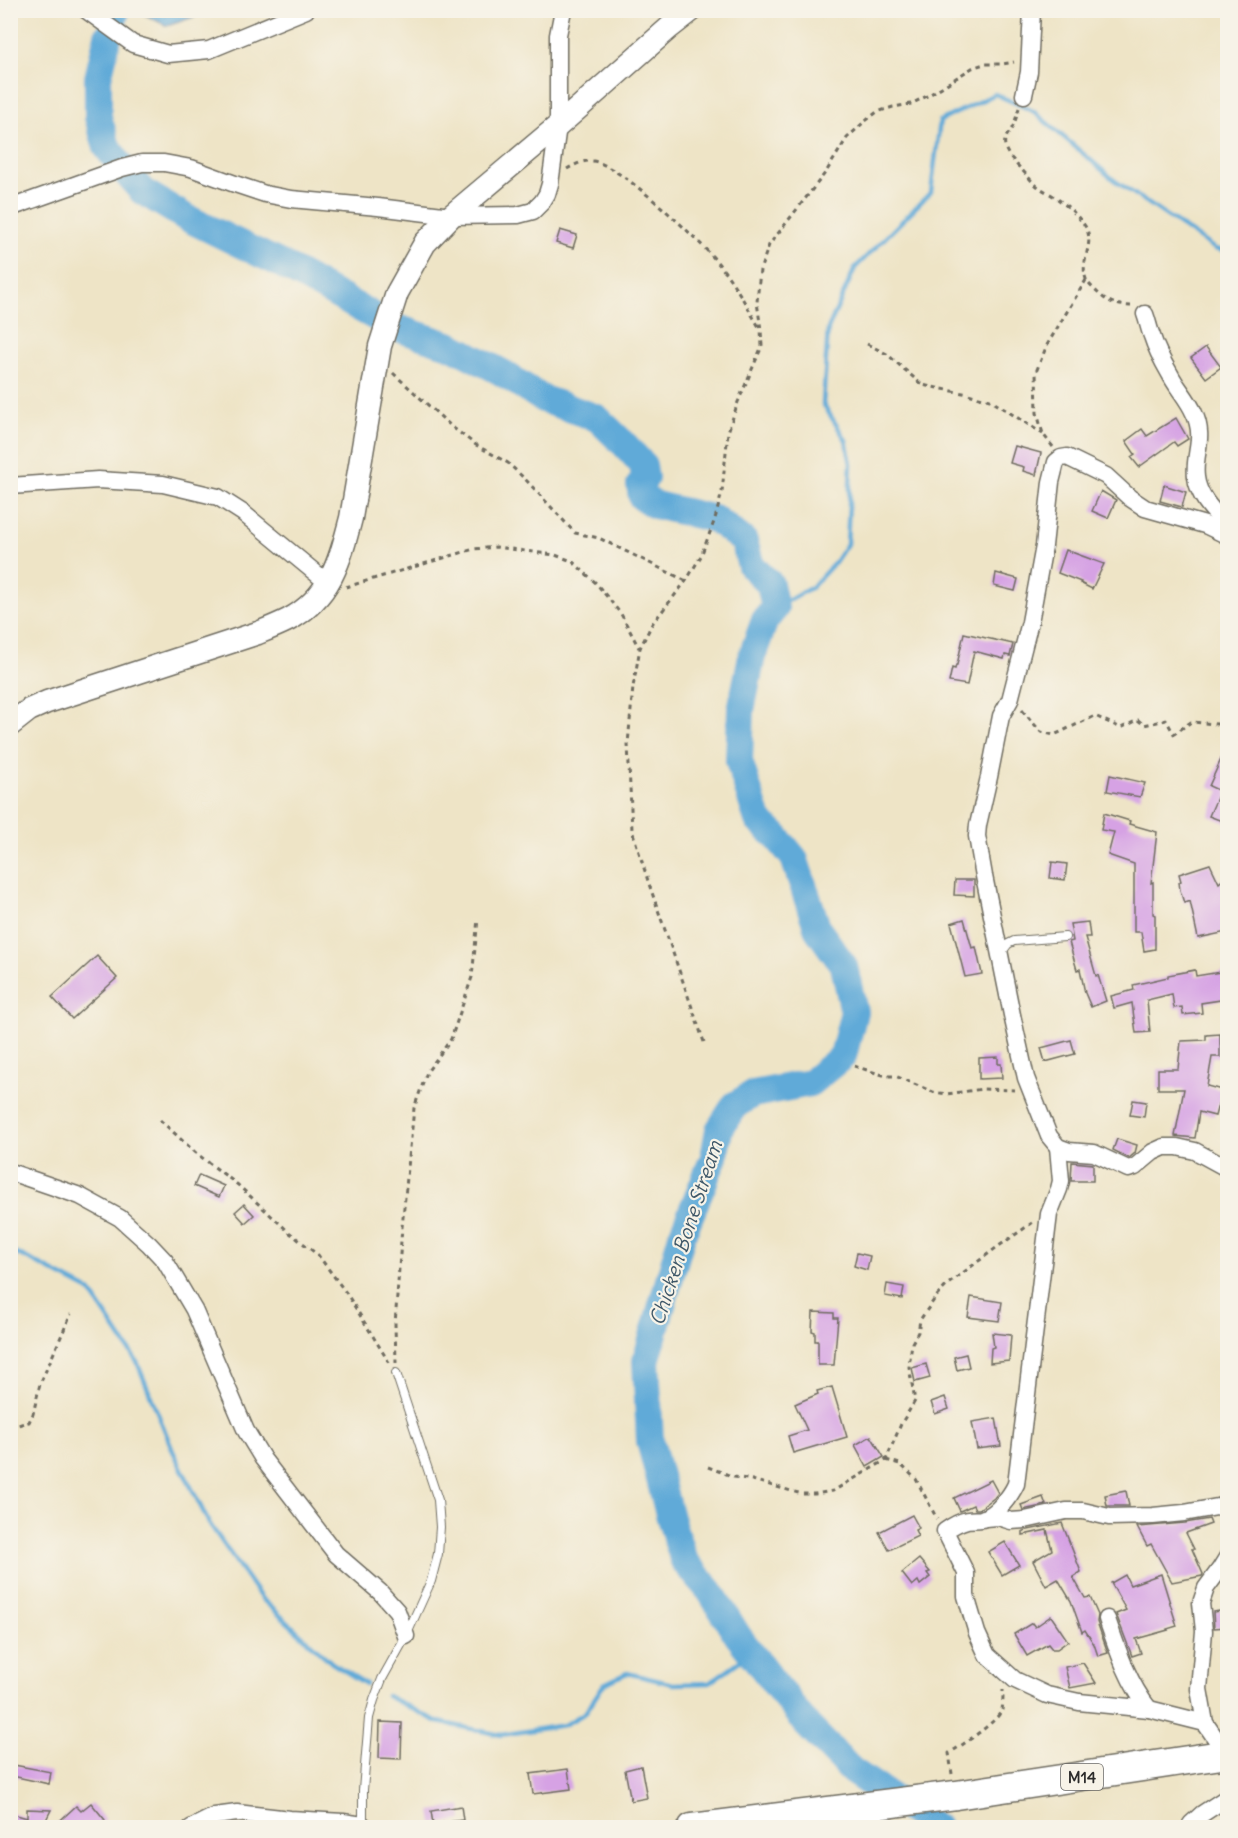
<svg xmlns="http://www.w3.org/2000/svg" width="1238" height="1838" font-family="Delius,sans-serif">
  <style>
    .water { fill: #61aad8; stroke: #466a82; stroke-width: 1.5 }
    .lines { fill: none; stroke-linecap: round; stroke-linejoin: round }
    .stream { stroke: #61aad8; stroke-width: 4.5 }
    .river { stroke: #61aad8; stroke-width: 28 }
    .building { fill: #d6a2e4 }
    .lane-casing { stroke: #6f6c61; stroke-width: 10 }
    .street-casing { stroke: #6f6c61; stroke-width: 19 }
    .secondary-casing { stroke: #6f6c61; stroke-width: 25 }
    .highway-casing { stroke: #6f6c61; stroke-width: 31 }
    .path { stroke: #6f6c61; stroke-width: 3; stroke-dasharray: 4.5 4.5; stroke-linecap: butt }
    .lane { stroke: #fff; stroke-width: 8 }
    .street { stroke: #fff; stroke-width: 16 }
    .secondary { stroke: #fff; stroke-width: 22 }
    .highway { stroke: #fff; stroke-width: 28 }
    .labels { text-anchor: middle; stroke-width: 4.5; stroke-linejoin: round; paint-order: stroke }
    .shield { fill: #f7f3e8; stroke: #686764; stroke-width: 1.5 }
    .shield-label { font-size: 16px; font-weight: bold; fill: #2b2b2b }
    .water-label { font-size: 20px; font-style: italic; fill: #3e5768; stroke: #f7f3e8 }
  </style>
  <rect width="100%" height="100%" fill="#f7f3e8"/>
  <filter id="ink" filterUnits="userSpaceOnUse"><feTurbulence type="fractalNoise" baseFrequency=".0167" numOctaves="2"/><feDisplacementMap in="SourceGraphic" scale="12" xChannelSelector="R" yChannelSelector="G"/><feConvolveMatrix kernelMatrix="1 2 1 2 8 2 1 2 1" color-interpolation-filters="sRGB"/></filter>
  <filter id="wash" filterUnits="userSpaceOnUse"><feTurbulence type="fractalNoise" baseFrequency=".008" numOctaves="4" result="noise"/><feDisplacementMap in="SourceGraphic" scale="24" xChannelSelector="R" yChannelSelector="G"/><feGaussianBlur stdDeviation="1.35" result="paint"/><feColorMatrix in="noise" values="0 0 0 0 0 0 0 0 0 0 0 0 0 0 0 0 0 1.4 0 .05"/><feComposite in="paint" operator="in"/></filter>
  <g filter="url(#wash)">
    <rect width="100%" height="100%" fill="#eee4c6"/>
    <path class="water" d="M 138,11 L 211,11 L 167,26 Z"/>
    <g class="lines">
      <g class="stream">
        <path d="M 775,608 L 812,587 L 835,562 L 847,544 L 851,464 L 846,440 L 823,404 L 828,329 L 855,268 L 931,192 L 940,121 L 995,94 L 1033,111 L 1114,180 L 1215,249 L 1228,252"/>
        <path d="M 10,1252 L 23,1256 L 90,1291 L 137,1362 L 173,1451 L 209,1523 L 261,1598 L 332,1663 L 366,1684"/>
        <path d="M 387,1696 L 438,1722 L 501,1735 L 564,1725 L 585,1713 L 604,1684 L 627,1673 L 673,1684 L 709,1683 L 751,1653"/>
      </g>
      <g class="river">
        <path d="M 113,20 L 116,10"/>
        <path d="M 108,36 L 98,78 L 98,117 L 107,147 L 122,168 L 142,191 L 185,217 L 283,265 L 379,319"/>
        <path d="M 394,327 L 452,346 L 501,372 L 543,399 L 597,418 L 626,446 L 643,465 L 645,478 L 640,485 L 642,497 L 655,505 L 715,519 L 744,541 L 751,566 L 770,584 L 775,608 L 765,620 L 752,656 L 741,710 L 739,761 L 758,820 L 776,836 L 794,858 L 818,930 L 844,966 L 854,1012 L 843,1056 L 810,1083 L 753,1094 L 735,1105 L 719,1130 L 714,1157 L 682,1235 L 646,1361 L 650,1441 L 670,1518 L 684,1561 L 710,1591 L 738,1636 L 806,1724 L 852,1771 L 937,1828"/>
      </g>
    </g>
    <g id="blocks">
      <g class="building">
        <path d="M 560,230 L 577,235 L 573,248 L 556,243 Z"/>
        <path d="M 1206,347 L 1221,367 L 1206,378 L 1191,358 Z"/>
        <path d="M 1176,418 L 1188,439 L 1177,446 L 1174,442 L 1139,467 L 1131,457 L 1135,454 L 1126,441 L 1142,429 L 1147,436 Z"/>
        <path d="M 1015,446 L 1041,453 L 1036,475 L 1023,471 L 1024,467 L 1010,463 Z"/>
        <path d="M 1164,485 L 1186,492 L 1182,507 L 1160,501 Z"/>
        <path d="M 1101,491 L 1116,500 L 1108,518 L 1092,511 Z"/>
        <path d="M 1066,550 L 1104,564 L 1092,589 L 1080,583 L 1081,582 L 1058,573 Z"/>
        <path d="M 996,573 L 1018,579 L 1015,591 L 994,586 Z"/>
        <path d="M 964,633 L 1013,644 L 1010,656 L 1005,655 L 1004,659 L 974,651 L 967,685 L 949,682 L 952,668 L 955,669 L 956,665 L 957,665 Z"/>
        <path d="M 1227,746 L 1227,823 L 1209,816 L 1220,791 L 1209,786 Z"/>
        <path d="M 1110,775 L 1145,783 L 1140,797 L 1107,791 Z"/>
        <path d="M 1104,813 L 1130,821 L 1129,824 L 1157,832 L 1151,883 L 1153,882 L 1153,914 L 1155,915 L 1155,949 L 1144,951 L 1141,932 L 1134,932 L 1134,864 L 1108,855 L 1114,832 L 1101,830 Z"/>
        <path d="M 1052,862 L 1067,864 L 1065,880 L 1050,878 Z"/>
        <path d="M 1210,864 L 1219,883 L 1227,876 L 1227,932 L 1198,938 L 1190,901 L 1184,903 L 1180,890 L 1179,882 L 1181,881 L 1179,874 Z"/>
        <path d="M 955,880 L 974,880 L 974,896 L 954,895 Z"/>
        <path d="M 964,919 L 972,948 L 976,947 L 982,974 L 965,977 L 951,923 Z"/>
        <path d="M 1088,922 L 1090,937 L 1085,937 L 1096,976 L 1098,975 L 1106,1001 L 1091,1007 L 1085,993 L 1080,969 L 1077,970 L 1069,942 L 1073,941 L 1070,924 Z"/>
        <path d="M 97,956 L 117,978 L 72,1019 L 52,997 Z"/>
        <path d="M 1195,970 L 1196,976 L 1227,971 L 1227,999 L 1201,1003 L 1202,1013 L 1183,1015 L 1182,1007 L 1174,1008 L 1172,994 L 1147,1000 L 1150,1032 L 1136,1033 L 1132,1003 L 1114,1008 L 1111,996 L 1134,990 L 1133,985 L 1168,977 L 1168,975 Z"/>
        <path d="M 1220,1034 L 1220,1057 L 1212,1057 L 1207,1086 L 1222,1090 L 1215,1116 L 1199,1112 L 1195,1138 L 1175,1136 L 1184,1089 L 1158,1089 L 1158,1069 L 1178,1069 L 1181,1041 L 1206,1040 L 1206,1035 Z"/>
        <path d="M 1071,1040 L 1075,1054 L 1045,1062 L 1041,1048 Z"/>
        <path d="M 998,1057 L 998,1064 L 1001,1064 L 1002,1078 L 979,1079 L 979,1058 Z"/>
        <path d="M 1133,1100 L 1146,1102 L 1144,1117 L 1130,1115 Z"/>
        <path d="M 1117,1139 L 1137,1145 L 1135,1153 L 1129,1158 L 1113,1150 Z"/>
        <path d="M 1072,1162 L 1093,1164 L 1093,1181 L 1071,1181 Z"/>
        <path d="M 199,1175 L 224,1186 L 219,1197 L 194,1186 Z"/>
        <path d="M 244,1204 L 254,1215 L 245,1223 L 235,1212 Z"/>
        <path d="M 857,1253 L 870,1256 L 867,1270 L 854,1266 Z"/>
        <path d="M 887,1284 L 904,1287 L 902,1299 L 885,1296 Z"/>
        <path d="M 971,1297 L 1002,1302 L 999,1321 L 968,1317 Z"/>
        <path d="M 813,1312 L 834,1313 L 834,1318 L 838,1318 L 834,1365 L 818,1365 L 818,1341 L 815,1341 L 815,1332 L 812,1331 Z"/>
        <path d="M 992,1333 L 1011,1335 L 1009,1361 L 990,1363 L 991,1348 L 994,1347 Z"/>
        <path d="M 966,1354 L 969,1367 L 957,1370 L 954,1357 Z"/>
        <path d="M 926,1364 L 930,1378 L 915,1382 L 912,1368 Z"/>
        <path d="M 832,1387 L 847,1437 L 793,1453 L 788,1436 L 807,1430 L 795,1404 L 818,1394 L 817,1391 Z"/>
        <path d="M 945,1397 L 949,1409 L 935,1414 L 931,1402 Z"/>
        <path d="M 996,1418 L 1001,1446 L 977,1449 L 972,1422 Z"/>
        <path d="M 871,1436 L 884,1457 L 867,1467 L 855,1445 Z"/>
        <path d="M 991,1480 L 998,1493 L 994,1498 L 979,1509 L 975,1509 L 973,1505 L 960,1511 L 954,1498 Z"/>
        <path d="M 1126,1491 L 1129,1506 L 1107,1506 L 1105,1495 Z"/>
        <path d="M 1043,1497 L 1046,1505 L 1023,1510 L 1021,1505 Z"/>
        <path d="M 912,1515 L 919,1528 L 915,1530 L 918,1536 L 889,1550 L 879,1532 Z"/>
        <path d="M 1209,1519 L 1211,1524 L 1186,1533 L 1194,1549 L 1192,1549 L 1203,1574 L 1202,1576 L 1172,1582 L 1151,1544 L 1147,1546 L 1137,1527 L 1185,1523 Z"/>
        <path d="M 1062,1523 L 1081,1572 L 1073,1577 L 1085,1598 L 1090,1597 L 1098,1615 L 1097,1622 L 1108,1653 L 1098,1656 L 1094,1644 L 1085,1630 L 1082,1632 L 1071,1601 L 1058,1579 L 1046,1586 L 1033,1561 L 1052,1550 L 1047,1530 L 1023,1535 L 1023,1531 Z"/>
        <path d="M 1005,1542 L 1019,1565 L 1002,1575 L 988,1552 Z"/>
        <path d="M 919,1559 L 930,1572 L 927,1573 L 930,1577 L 920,1585 L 918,1581 L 912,1586 L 902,1573 Z"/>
        <path d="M 1161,1574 L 1177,1626 L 1167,1629 L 1168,1630 L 1136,1639 L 1141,1653 L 1132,1656 L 1116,1614 L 1126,1610 L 1111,1583 L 1125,1575 L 1130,1585 Z"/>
        <path d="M 1227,1610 L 1227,1627 L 1214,1628 L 1213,1612 Z"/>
        <path d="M 1051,1616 L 1068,1641 L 1057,1649 L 1052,1649 L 1048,1644 L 1027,1656 L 1014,1634 L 1032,1623 L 1035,1627 Z"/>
        <path d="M 1083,1663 L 1096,1683 L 1070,1688 L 1065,1667 Z"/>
        <path d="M 380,1722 L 402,1723 L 401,1759 L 379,1758 Z"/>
        <path d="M 14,1765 L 51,1772 L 49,1784 L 12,1776 Z"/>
        <path d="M 641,1766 L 647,1798 L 631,1801 L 625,1770 Z"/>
        <path d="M 568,1769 L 571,1789 L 533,1794 L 530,1774 Z"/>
        <path d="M 91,1803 L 105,1820 L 96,1827 L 53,1827 L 76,1806 L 81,1811 Z"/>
        <path d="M 461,1806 L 463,1820 L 433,1824 L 431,1811 Z"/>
        <path d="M 27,1809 L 51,1810 L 44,1824 L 47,1825 L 46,1827 L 10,1827 L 10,1813 L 27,1818 Z"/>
      </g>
    </g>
  </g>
  <g filter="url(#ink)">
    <use href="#blocks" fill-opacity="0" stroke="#6f6c61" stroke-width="1.5"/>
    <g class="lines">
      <defs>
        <g id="lane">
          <path d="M 1001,953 L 1008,944 L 1014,941 L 1065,937"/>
          <path d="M 363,1827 L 363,1790 L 369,1718 L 374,1700 L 382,1679 L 406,1636 L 431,1581 L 438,1554 L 440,1527 L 438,1500 L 396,1373"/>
        </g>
        <g id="street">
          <path d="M 86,10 L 133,44 L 168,54 L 209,50 L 306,10"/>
          <path d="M 1024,95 L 1029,72 L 1032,10"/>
          <path d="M 10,208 L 122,168 L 142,163 L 164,163 L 191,168 L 235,184 L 265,194 L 291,199 L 378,207 L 451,216 L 518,215 L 533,211 L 542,202 L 547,194 L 550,184 L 558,126 L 558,35 L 563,10"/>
          <path d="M 1145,314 C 1148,322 1149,329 1152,336 C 1156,349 1163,362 1170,374 C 1177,388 1188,399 1194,413 C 1206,438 1193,454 1196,477 C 1198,497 1215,513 1228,527"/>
          <path d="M 10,486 L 98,480 L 163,484 L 218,497 L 243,513 L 329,584"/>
          <path d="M 1228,536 L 1205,525 L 1145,508 L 1130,498 L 1106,476 L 1067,457 L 1061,458 L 1056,462 L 1051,482 L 1044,546 L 1030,622 L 1010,700 L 1001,716 L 989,777 L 978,825 L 977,836 L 984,876 L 1012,1015 L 1026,1078 L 1049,1136 L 1058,1147 L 1069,1151 L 1094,1153 L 1128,1169 L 1135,1167 L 1153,1152 L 1164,1147 L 1177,1147 L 1195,1151 L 1228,1169"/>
          <path d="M 1058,1147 L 1061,1181 L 1059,1189 L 1049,1214 L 1016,1484 C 1010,1497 996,1515 982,1519 C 977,1520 972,1519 967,1520 C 959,1522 952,1526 945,1531 L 966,1573 L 966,1596 L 977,1633 L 987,1655 L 1015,1680 L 1047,1695 L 1079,1702 L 1149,1709 L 1205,1723"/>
          <path d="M 10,1172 L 80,1196 L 120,1218 L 149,1244 L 165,1261 L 194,1310 L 246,1431 L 263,1459 L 336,1554 L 380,1592 L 397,1611 L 406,1636"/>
          <path d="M 984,1518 L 998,1517 L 1011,1521 L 1025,1520 L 1066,1511 L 1083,1511 L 1109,1517 L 1153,1516 L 1184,1513 L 1228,1505"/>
          <path d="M 1107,1619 C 1118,1651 1128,1682 1149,1709"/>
          <path d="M 1221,1755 L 1216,1739 L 1205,1723 L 1199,1689 L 1204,1631 L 1201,1603 L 1206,1588 L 1220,1569 L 1228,1556"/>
          <path d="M 1191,1824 L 1202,1814 L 1228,1797"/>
          <path d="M 191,1828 L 215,1816 L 237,1813 L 290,1819 L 343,1822 L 363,1825"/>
        </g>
        <path id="secondary" d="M 10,725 L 29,710 L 47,702 L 258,633 C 268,629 278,625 288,620 C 330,598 340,561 351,518 L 380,346 L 397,293 L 425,243 L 451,216 L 558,126 L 669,28 L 692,10"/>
        <path id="highway" d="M 692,1828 L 956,1795 L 1228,1754"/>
      </defs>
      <use href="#lane" class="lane-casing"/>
      <use href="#street" class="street-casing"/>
      <use href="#secondary" class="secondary-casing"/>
      <use href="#highway" class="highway-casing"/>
      <g class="path">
        <path d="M 1019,108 C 1017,114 1016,120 1013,126 C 1010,133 1003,137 1005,146 C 1006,154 1013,159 1017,165 C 1024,171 1029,179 1036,185 C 1043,191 1052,194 1059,200 C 1069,207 1078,216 1085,226 C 1096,243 1079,261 1086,279 C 1088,284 1094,289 1098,293 C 1107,302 1118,306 1131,306"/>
        <path d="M 567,169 C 574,165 584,160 593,161 C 620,165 699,239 717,262 C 734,282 746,305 759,327"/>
        <path d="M 867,344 L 887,354 L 922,385 L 968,394 L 990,400 L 1043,434"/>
        <path d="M 393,373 L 452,427 L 476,445 L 508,463 L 527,481 L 575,533 L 599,538 L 686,581"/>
        <path d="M 1053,447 L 1043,434 L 1037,413 L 1036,372 L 1047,345 L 1086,280"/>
        <path d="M 346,587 L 474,549 L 496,547 L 555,555 L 572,561 L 596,583 L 621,614 L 639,648"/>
        <path d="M 1022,710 L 1041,732 L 1054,735 L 1095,716 L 1121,728 L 1138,720 L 1144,725 L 1166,720 L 1174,734 L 1191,722 L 1217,724 L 1228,728"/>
        <path d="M 704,1042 L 649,884 L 632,830 L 628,744 L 633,687 L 640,648 L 652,624 L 686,581 L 701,556 L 715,519 L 722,492 L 728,432 L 738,402 L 762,346 L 761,330 L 757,302 L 760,270 L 769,245 L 826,172 L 847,138 L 863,123 L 877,112 L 893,107 L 911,104 L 929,95 L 972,68 L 984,64 L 1003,64 L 1014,62"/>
        <path d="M 854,1066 L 886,1076 L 895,1076 L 933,1092 L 947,1094 L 983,1089 L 1015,1090"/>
        <path d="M 160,1120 L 196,1153 L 238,1185 L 290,1233 L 318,1255 L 347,1294 L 390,1364"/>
        <path d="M 396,1363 L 395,1324 L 402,1227 L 414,1108 L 427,1072 L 451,1039 L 472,977 L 478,919"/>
        <path d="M 10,1427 L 29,1422 L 33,1414 L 40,1384 L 71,1314"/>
        <path d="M 886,1460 L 900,1464 L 916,1479 L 937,1519"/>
        <path d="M 708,1467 L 734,1477 L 752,1480 L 802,1494 L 815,1494 L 833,1491 L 886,1460 L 901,1424 L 915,1401 L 909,1367 L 912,1343 L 918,1332 L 920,1320 L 936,1297 L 948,1284 L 996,1248 L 1032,1223"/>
        <path d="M 952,1774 L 949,1753 C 960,1747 998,1721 1002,1710 C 1003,1704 1003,1696 1003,1690"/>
      </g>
      <use href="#lane" class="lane"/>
      <use href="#street" class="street"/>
      <use href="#secondary" class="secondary"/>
      <use href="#highway" class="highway"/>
    </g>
  </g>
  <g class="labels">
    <rect class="shield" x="1061" y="1764" width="42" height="26" rx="4.5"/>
    <g class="shield-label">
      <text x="1082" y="1783">M14</text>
    </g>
    <g class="water-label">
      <text transform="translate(686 1233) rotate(-72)" y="7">Chicken Bone Stream</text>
    </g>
  </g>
  <rect width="1238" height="1838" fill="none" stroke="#f7f3e8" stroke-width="36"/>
</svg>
